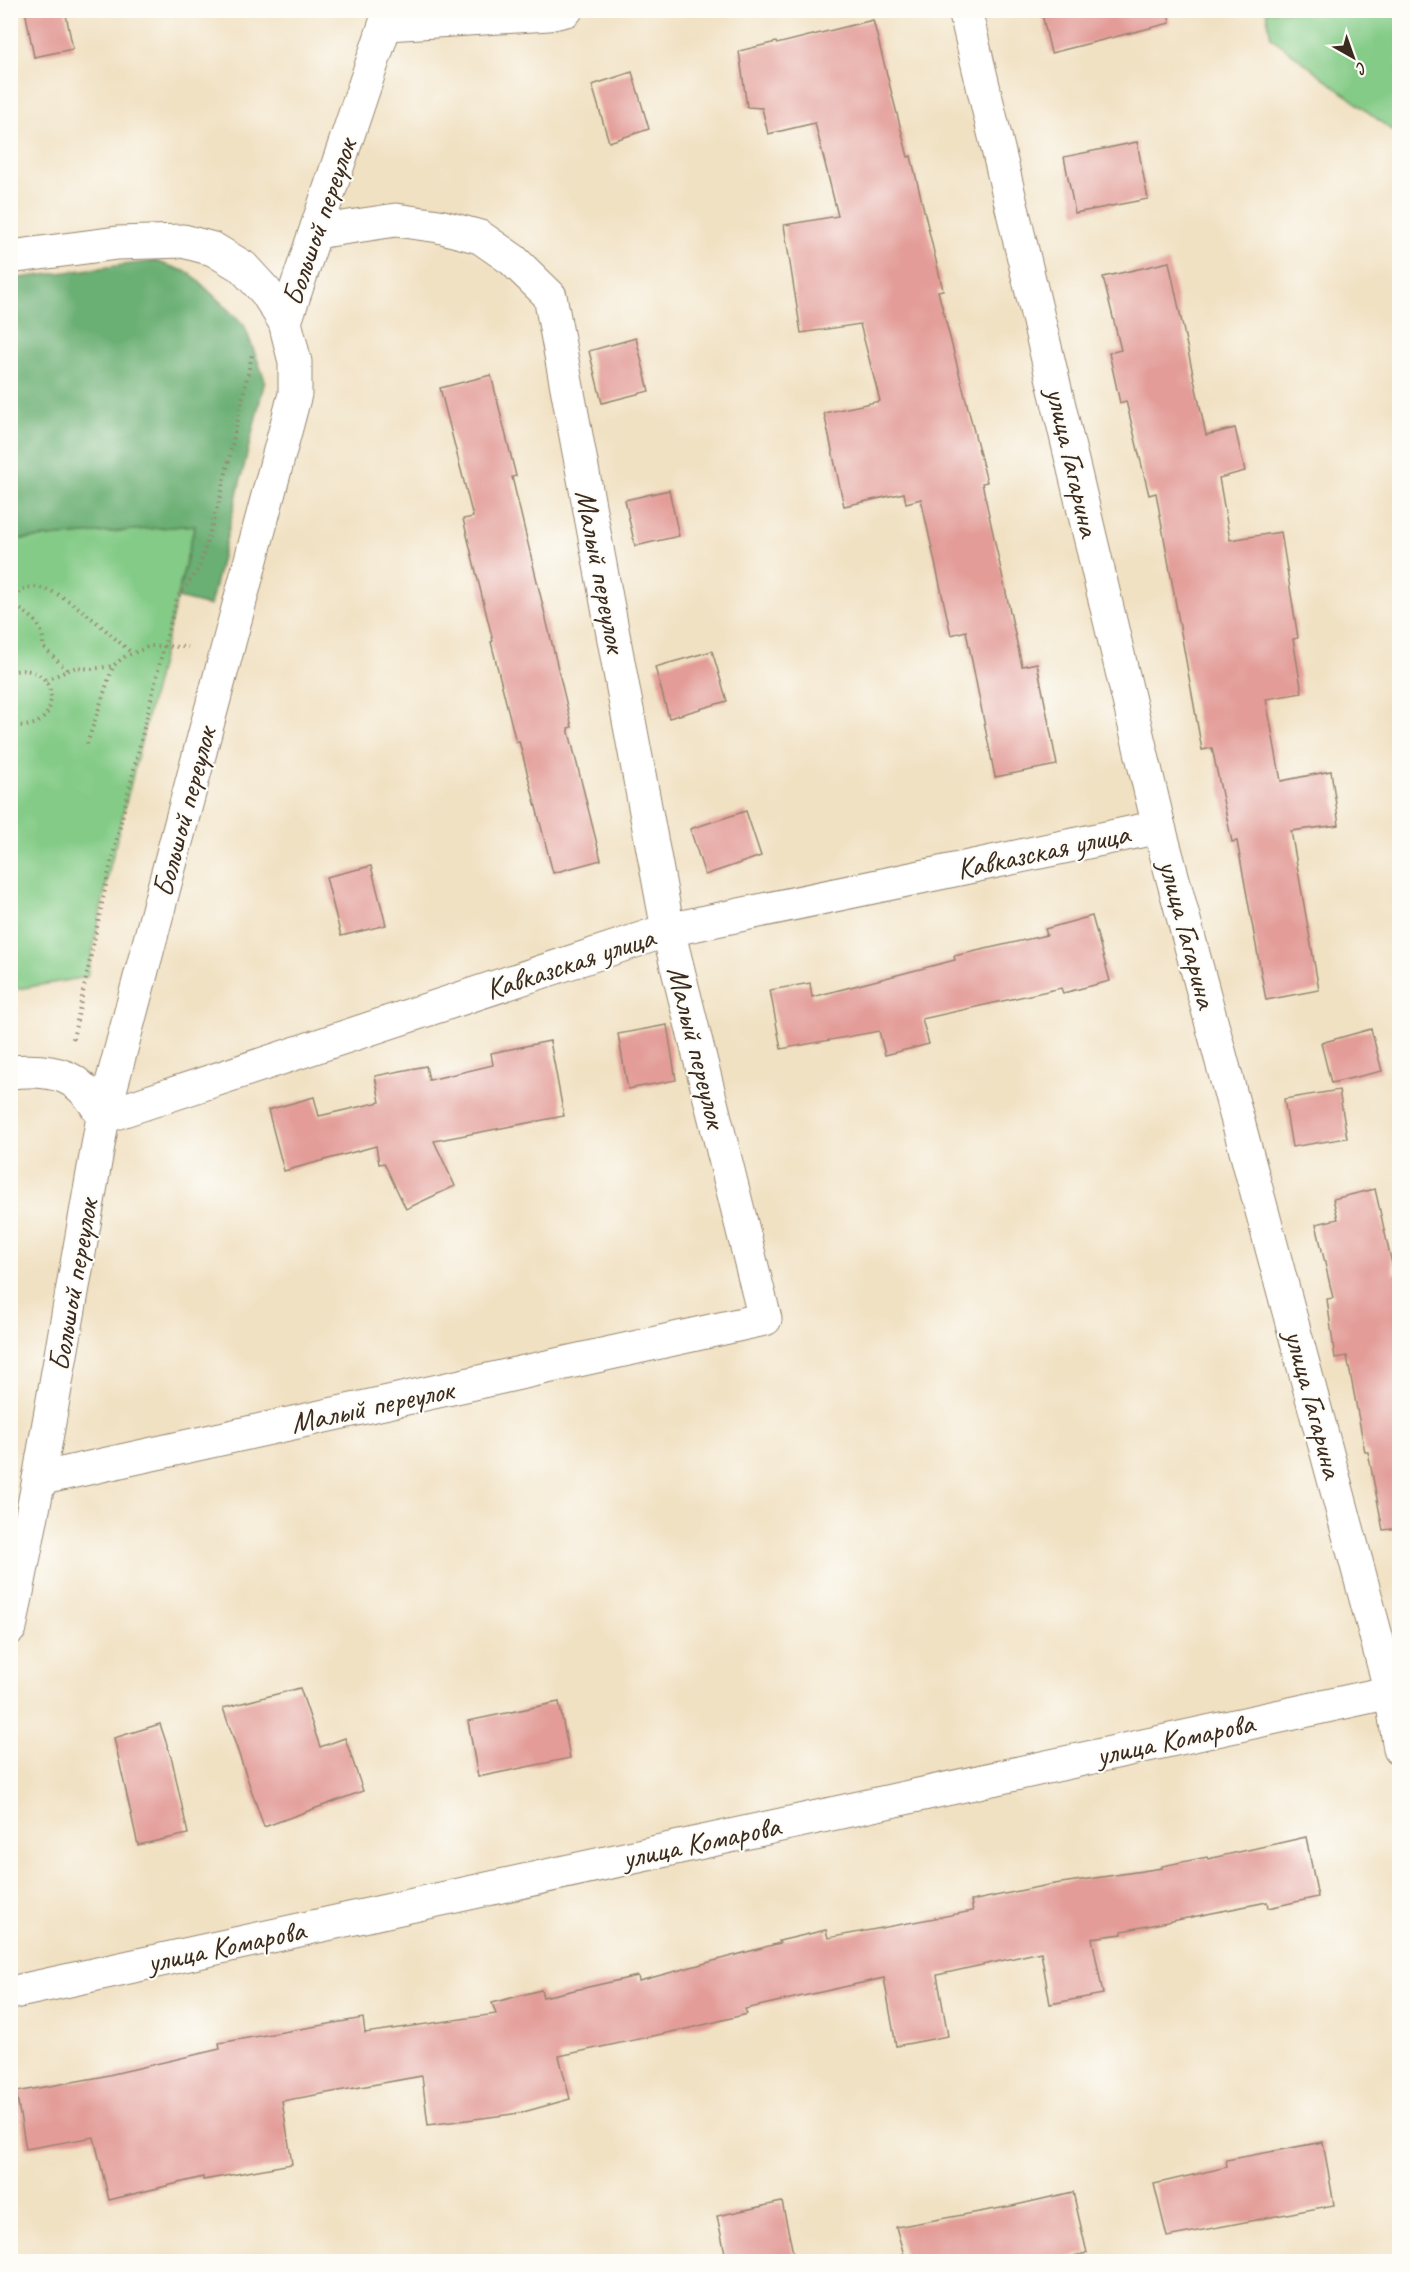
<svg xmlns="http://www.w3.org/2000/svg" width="1410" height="2272" font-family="Caveat,sans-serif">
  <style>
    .green { fill: #83cb86; stroke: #5f7a52; stroke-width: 1.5 }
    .forest { fill: #6aaf73; stroke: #526c48; stroke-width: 1.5 }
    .building { fill: #e39c98 }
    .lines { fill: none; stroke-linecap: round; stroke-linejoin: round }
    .minor-casing { stroke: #968670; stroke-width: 35 }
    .tertiary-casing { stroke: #968670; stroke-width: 35 }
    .path { stroke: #968670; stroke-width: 4; stroke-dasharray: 1.5 4.5; stroke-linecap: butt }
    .minor { stroke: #fff; stroke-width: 33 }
    .tertiary { stroke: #fff; stroke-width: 33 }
    .labels { text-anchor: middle; stroke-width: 4.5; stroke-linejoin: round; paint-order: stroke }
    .street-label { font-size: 30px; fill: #3b2a1e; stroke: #fdfcf7 }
  </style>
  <rect width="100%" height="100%" fill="#fdfcf7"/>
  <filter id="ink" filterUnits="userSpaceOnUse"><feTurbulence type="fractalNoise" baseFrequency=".0167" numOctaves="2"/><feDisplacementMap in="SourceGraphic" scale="12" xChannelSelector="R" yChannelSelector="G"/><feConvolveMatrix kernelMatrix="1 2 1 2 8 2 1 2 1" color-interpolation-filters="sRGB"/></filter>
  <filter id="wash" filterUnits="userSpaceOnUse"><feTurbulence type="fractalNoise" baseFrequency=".008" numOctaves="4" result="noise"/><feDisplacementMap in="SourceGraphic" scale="24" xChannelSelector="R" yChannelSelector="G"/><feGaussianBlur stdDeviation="1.35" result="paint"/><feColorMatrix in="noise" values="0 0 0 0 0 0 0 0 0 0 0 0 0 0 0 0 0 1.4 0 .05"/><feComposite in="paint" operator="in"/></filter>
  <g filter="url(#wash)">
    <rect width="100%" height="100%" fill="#f1e1c3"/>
    <g class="green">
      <path d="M 1266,11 L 1399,11 L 1399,136 L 1271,37 Z"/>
      <path d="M 195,525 L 109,871 L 87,977 L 11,990 L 11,540 Z"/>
    </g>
    <path class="forest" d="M 155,261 L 190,273 L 244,325 L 265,380 L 210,606 L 177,598 L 195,525 L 11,540 L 11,279 Z"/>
    <g id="blocks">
      <g class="building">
        <path d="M 25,10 L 65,10 L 73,49 L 34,57 Z"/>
        <path d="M 1041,10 L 1168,10 L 1170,23 L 1051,53 Z"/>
        <path d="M 873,20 L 908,157 L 911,156 L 943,290 L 938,291 L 987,482 L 982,483 L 1022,666 L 1037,663 L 1057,765 L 995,777 L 966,631 L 951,635 L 921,499 L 906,503 L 904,493 L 844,506 L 824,413 L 880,401 L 860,324 L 801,333 L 784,225 L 838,216 L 815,123 L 768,134 L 762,108 L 747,107 L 739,51 L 776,42 L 777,44 Z"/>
        <path d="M 632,72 L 649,129 L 609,142 L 592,85 Z"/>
        <path d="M 1137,142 L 1148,199 L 1075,213 L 1064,157 Z"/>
        <path d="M 1169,262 L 1206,435 L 1235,428 L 1245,471 L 1219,478 L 1230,540 L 1281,532 L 1298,638 L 1293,639 L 1302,693 L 1266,699 L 1281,781 L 1331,771 L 1339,825 L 1291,831 L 1319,990 L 1266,1000 L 1237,841 L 1232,842 L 1212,748 L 1202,750 L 1156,493 L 1149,495 L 1126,401 L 1120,403 L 1109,353 L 1121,350 L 1103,277 Z"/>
        <path d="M 636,338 L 649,391 L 602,403 L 589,351 Z"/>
        <path d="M 491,375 L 516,476 L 512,477 L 572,727 L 568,728 L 601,860 L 553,873 L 519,741 L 516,742 L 491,642 L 493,641 L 463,519 L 473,517 L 440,388 Z"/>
        <path d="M 669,490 L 679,536 L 635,546 L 625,500 Z"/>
        <path d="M 712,651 L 727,701 L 669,718 L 655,667 Z"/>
        <path d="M 746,811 L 761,856 L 705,875 L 690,829 Z"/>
        <path d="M 371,866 L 386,925 L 341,936 L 326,877 Z"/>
        <path d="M 1092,916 L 1110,981 L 1063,993 L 1061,988 L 922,1019 L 929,1044 L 885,1055 L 879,1031 L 781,1049 L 770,990 L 810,983 L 812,997 L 955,960 L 954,956 L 1047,935 L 1045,929 Z"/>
        <path d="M 667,1025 L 676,1080 L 628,1089 L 618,1034 Z"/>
        <path d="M 1371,1029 L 1382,1071 L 1331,1083 L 1321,1043 Z"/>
        <path d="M 550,1041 L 564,1116 L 434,1141 L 455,1186 L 406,1209 L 384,1163 L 379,1164 L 376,1146 L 284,1171 L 268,1110 L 314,1097 L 319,1116 L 380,1102 L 375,1076 L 426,1066 L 429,1080 L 493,1065 L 491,1053 Z"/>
        <path d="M 1339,1090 L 1347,1138 L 1292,1147 L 1284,1099 Z"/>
        <path d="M 1375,1189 L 1394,1273 L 1400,1272 L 1400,1528 L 1383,1530 L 1368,1452 L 1365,1452 L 1347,1356 L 1335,1358 L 1327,1299 L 1333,1298 L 1316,1224 L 1338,1219 L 1333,1199 Z"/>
        <path d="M 300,1688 L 320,1747 L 345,1738 L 363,1791 L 264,1827 L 223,1708 Z"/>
        <path d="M 559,1702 L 570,1758 L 478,1777 L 468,1721 Z"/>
        <path d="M 160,1724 L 172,1760 L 188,1834 L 138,1845 L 114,1738 Z"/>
        <path d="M 1306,1837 L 1318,1897 L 1268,1908 L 1267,1902 L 1122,1931 L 1122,1934 L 1092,1938 L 1103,1994 L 1050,2004 L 1041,1952 L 937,1975 L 948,2036 L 896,2046 L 884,1978 L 745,2009 L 747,2014 L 695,2027 L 559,2056 L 570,2099 L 520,2113 L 428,2125 L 422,2076 L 282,2101 L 292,2164 L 203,2180 L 203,2177 L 109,2200 L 94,2137 L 26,2149 L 16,2092 L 100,2077 L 220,2049 L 219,2043 L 363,2018 L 365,2033 L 496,2014 L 492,2003 L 541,1990 L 543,1997 L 638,1976 L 639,1981 L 780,1943 L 779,1941 L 826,1930 L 828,1938 L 973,1911 L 971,1901 L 1048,1885 L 1162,1868 L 1162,1866 L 1207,1857 L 1208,1859 Z"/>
        <path d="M 1323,2142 L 1334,2205 L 1167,2237 L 1154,2184 L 1227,2167 L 1226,2160 Z"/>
        <path d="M 1073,2192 L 1087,2253 L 1052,2262 L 906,2262 L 896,2227 L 1012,2206 Z"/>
        <path d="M 782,2202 L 795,2262 L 727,2262 L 717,2216 Z"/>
      </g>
    </g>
  </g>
  <g filter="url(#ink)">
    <use href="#blocks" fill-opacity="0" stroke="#968670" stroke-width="1.5"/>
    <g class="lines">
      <defs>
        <g id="minor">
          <path d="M 965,10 L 1159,827 L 1391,1692 L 1400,1749"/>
          <path d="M 387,24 L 549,14 L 566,10"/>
          <path d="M 10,257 L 117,243 L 183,241 L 213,249 L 243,267 L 266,292 L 285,322"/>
          <path d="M 103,1117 L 295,394 L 295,362 L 285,322 L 390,10"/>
          <path d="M 103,1117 L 668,930 L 1159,827"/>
          <path d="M 39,1479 L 765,1319 L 668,930 L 550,296 L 513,260 L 480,237 L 439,226 L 396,220 L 316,232"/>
          <path d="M 10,1993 L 1391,1692"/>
        </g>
        <path id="tertiary" d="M 10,1072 C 57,1068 81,1075 103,1117 L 39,1479 L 10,1628"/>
      </defs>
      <use href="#minor" class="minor-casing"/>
      <use href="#tertiary" class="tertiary-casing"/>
      <g class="path">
        <path d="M 10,602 C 14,598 19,591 24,589 C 54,576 109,635 132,653"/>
        <path d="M 10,604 C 29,613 45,624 43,647 L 67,670"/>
        <path d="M 10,672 C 64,657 65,739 10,724"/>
        <path d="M 46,680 L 76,667 L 91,669 L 113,666 L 124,657 L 150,646 L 188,647"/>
        <path d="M 87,744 L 113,666"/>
        <path d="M 73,1039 L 109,871 L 164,646 L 177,598 L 199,568 L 221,495 L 252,355"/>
      </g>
      <use href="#minor" class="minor"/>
      <use href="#tertiary" class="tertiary"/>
    </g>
  </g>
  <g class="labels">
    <g class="street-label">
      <text transform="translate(319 222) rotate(-71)" y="10">Большой переулок</text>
      <text transform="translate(1073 462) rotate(77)" y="10">улица Гагарина</text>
      <text transform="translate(601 571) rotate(79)" y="10">Малый переулок</text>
      <text transform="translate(184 812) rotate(-75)" y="10">Большой переулок</text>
      <text transform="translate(1043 851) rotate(-12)" y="10">Кавказская улица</text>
      <text transform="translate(1188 934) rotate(75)" y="10">улица Гагарина</text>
      <text transform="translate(570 963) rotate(-18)" y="10">Кавказская улица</text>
      <text transform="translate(697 1047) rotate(76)" y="10">Малый переулок</text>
      <text transform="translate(73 1285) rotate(-80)" y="10">Большой переулок</text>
      <text transform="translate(1314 1404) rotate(75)" y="10">улица Гагарина</text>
      <text transform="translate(372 1406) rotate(-12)" y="10">Малый переулок</text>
      <text transform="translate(1175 1739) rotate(-12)" y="10">улица Комарова</text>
      <text transform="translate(701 1842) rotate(-12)" y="10">улица Комарова</text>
      <text transform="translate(226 1946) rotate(-12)" y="10">улица Комарова</text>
    </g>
  </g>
  <rect width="1410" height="2272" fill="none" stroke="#fdfcf7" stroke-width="36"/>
  <g transform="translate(1353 57) rotate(140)" stroke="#fdfcf7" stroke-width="4.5" paint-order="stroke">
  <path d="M0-4.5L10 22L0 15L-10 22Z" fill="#3b2a1e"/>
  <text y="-9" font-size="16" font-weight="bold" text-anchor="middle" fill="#3b2a1e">С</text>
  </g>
</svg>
